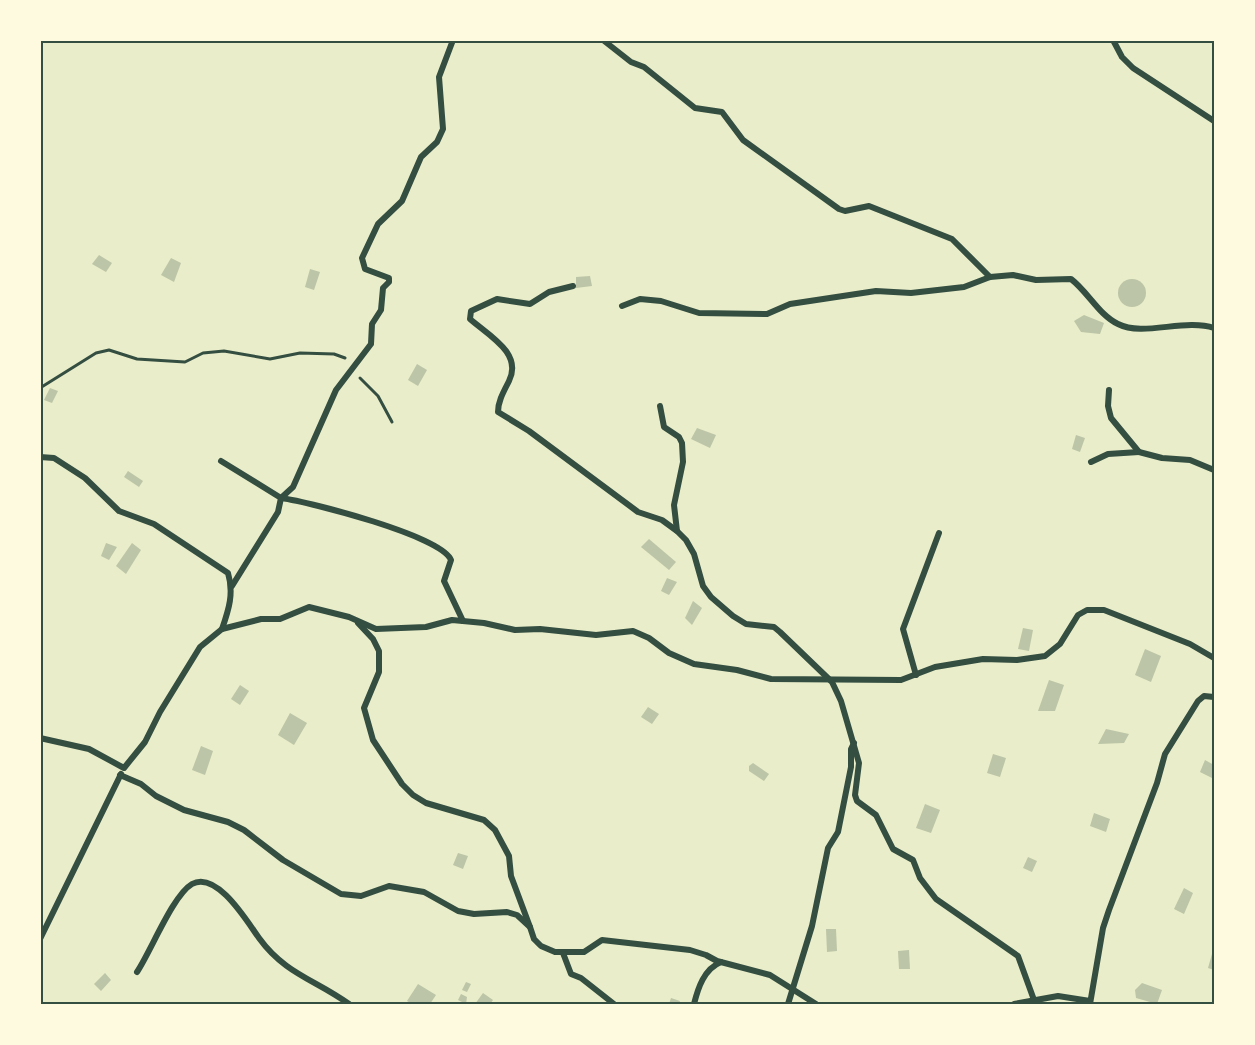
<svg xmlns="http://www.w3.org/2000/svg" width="1255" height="1045" font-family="'Sofia Sans Condensed',sans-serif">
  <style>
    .building { fill: #bcc5a7 }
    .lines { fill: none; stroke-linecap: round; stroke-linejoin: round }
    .path { stroke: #344e41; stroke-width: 3 }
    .minor { stroke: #344e41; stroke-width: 6 }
    .neatline { fill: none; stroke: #344e41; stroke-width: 2 }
  </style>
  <rect width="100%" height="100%" fill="#e9edc9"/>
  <g class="building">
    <path d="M 99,255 L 112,263 L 106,272 L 92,264 Z"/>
    <path d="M 171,258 L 181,263 L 174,282 L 161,275 Z"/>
    <path d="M 310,269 L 320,272 L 314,290 L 305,287 Z"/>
    <path d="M 590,276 L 592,286 L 576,288 L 576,277 Z"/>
    <circle cx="1132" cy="293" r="14"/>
    <path d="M 1084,315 L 1104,323 L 1100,334 L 1081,332 L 1074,321 Z"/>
    <path d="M 417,364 L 427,370 L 418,386 L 408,380 Z"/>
    <path d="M 50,388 L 58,391 L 52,403 L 44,400 Z"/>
    <path d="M 697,428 L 716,435 L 710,448 L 691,439 Z"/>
    <path d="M 1076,435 L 1085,438 L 1080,452 L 1072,449 Z"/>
    <path d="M 128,471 L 143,481 L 139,487 L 124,477 Z"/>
    <path d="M 649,539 L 676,562 L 669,570 L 641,547 Z"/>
    <path d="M 106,543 L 117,547 L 109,560 L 101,556 Z"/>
    <path d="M 132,543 L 141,550 L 126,574 L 116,566 Z"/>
    <path d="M 667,578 L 677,582 L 669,595 L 661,591 Z"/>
    <path d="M 693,601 L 702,608 L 692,625 L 685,618 Z"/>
    <path d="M 1023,628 L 1033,630 L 1029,651 L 1018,649 Z"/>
    <path d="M 1145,649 L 1161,656 L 1151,682 L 1135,675 Z"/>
    <path d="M 1049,680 L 1064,685 L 1055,711 L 1038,711 Z"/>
    <path d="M 240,685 L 249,691 L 240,705 L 231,699 Z"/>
    <path d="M 648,707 L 659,714 L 652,724 L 641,717 Z"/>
    <path d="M 290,713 L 307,723 L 294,745 L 278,735 Z"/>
    <path d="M 1106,729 L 1129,734 L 1124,743 L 1098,744 Z"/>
    <path d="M 201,746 L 213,751 L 205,775 L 192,770 Z"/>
    <path d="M 993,754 L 1006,758 L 1000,777 L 987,773 Z"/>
    <path d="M 1205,760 L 1214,765 L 1214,779 L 1200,772 Z"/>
    <path d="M 753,763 L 769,774 L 764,781 L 749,771 L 749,766 Z"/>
    <path d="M 925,804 L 940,810 L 931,833 L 916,828 Z"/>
    <path d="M 1094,813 L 1110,819 L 1106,832 L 1090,826 Z"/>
    <path d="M 458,853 L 468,856 L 463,869 L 453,865 Z"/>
    <path d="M 1028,857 L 1037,861 L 1032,872 L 1023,868 Z"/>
    <path d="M 1184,888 L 1193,893 L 1184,914 L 1174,909 Z"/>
    <path d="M 826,929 L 836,929 L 837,951 L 827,952 Z"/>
    <path d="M 909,950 L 910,969 L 899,969 L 898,951 Z"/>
    <path d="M 1212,954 L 1214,954 L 1214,970 L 1208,968 Z"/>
    <path d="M 105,973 L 111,980 L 101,991 L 94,984 Z"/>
    <path d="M 466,982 L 471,984 L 467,992 L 462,990 Z"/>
    <path d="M 1142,983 L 1162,990 L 1157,1004 L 1136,998 L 1135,990 Z"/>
    <path d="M 418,984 L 436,995 L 430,1004 L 412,1004 L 407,1001 Z"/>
    <path d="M 483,993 L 493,1000 L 490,1004 L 475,1004 Z"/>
    <path d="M 461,994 L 467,997 L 466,1004 L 458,1000 Z"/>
    <path d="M 671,998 L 680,1001 L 679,1004 L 669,1004 Z"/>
  </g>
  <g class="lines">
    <g class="path">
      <path d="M 360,378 L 378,396 L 392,422"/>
      <path d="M 40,388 L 96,353 L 109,350 L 137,359 L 185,362 L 203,353 L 224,351 L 270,359 L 300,353 L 334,354 L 345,358"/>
    </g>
    <g class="minor">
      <path d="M 603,40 L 631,62 L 644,67 L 695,108 L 722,112 L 743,140 L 839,209 L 845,211 L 869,206 L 952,239 L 990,277"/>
      <path d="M 1113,40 L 1122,57 L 1133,68 L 1214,121"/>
      <path d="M 573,286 L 549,292 L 530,304 L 497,299 L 471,311 L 470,319 C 488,335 523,353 509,381 C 504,391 498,401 498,412 L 529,431 L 638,512 L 662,520 L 677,531 L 686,540 L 694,554 L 703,586 L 711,597 L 733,616 L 746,624 L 774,627 L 780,632 L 832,682 L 841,701 L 859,763 L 855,795 L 857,801 L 876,815 L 893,849 L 913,860 L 920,878 L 936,899 L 1018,956 L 1034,1000"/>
      <path d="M 622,306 L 640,299 L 661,301 L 699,313 L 767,314 L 790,304 L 876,291 L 911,293 L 964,287 L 990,277 L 1013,275 L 1036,280 L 1071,279 C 1088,292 1099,315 1118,324 C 1143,337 1185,318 1214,328"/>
      <path d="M 1109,390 L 1108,406 L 1111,418 L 1139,452 L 1162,458 L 1190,460 L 1214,470"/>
      <path d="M 660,406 L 664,427 L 679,437 L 682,443 L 683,462 L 674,505 L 677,531"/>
      <path d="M 40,457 L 54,458 L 85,478 L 119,511 L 154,524 L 228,573 C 234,593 229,609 222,629"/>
      <path d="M 221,461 L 281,498 L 278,512 L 232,586"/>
      <path d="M 1091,462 L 1108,454 L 1139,452"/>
      <path d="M 281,498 L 293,487 L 336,390 L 371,344 L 372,324 L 381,310 L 383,288 L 389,282 L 389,278 L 365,269 L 362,258 L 378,224 L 402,201 L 421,157 L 437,142 L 443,129 L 439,77 L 453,40"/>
      <path d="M 281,498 C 310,502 442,536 451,560 L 444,581 L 463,621"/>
      <path d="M 358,623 L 373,639 L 379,651 L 379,672 L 364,708 L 373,740 L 402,784 L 413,795 L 426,803 L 484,820 L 495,830 L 509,856 L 511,876 L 530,927"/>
      <path d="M 916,675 L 903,629 L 939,533"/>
      <path d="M 40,738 L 89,749 L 124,768 L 145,742 L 160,712 L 200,647 L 222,629 L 261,619 L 280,619 L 309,607 L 349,617 L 376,629 L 426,627 L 452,620 L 484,623 L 515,630 L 540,629 L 596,635 L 633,631 L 649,638 L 669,653 L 694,664 L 737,670 L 771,679 L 901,680 L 935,667 L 983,659 L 1017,660 L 1045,656 L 1060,644 L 1078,615 L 1087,610 L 1104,610 L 1190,644 L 1214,658"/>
      <path d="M 120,775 L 141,784 L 156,796 L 184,810 L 228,822 L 244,830 L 283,860 L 341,894 L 361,896 L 389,886 L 424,892 L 458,911 L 474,914 L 507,912 L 517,915 L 530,927 L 534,939 L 541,946 L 555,952 L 584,952 L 602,940 L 690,950 L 706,955 L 717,961 L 770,975 L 816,1004"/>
      <path d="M 40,939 L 121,774"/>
      <path d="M 563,953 L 571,974 L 581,978 L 614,1004"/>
      <path d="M 137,972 C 151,951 173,895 192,884 C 217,870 248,923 259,938 C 285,974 316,980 349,1004"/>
      <path d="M 694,1004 C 698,988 704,969 721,962"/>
      <path d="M 788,1004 L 812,926 L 828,848 L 838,832 L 851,767 L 851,749 L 854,743"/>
      <path d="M 1014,1004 L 1058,996 L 1090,1001"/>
      <path d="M 1090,1004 L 1103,928 L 1109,910 L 1157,783 L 1165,754 L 1198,701 L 1204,696 L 1214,697"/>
    </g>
  </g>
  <rect width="1255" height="1045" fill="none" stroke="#fefae0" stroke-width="84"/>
  <rect x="42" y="42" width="1171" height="961" class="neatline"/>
</svg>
